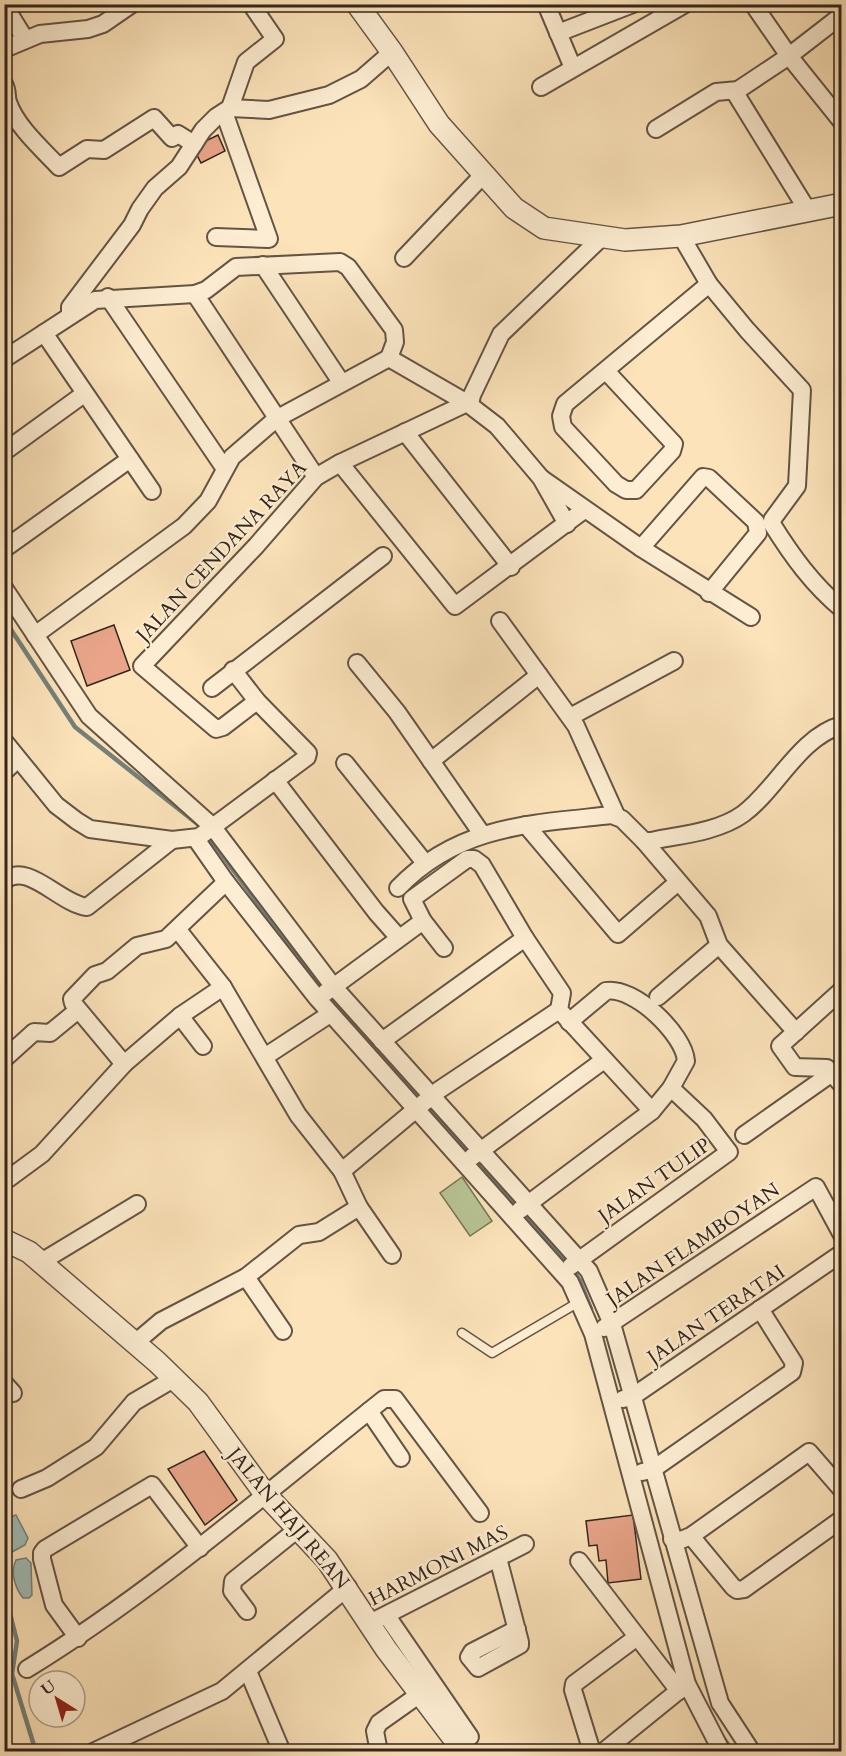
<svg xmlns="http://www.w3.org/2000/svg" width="846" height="1756" font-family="Cardo,serif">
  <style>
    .green { fill: #b9c594; stroke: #767559; stroke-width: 1.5 }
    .water { fill: #a1bdb8; stroke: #75807a; stroke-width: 1.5 }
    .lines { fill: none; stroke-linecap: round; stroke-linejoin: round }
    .stream { stroke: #75807a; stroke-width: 4.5 }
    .building { fill: #e9a489; stroke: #32251e; stroke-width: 1.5 }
    .service-casing { stroke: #645445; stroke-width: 11 }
    .minor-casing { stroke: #645445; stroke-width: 20 }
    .tertiary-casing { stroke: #645445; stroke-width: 24 }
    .service { stroke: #fdedd2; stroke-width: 8 }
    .minor { stroke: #fdedd2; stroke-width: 16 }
    .tertiary { stroke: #fdedd2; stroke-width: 21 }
    .labels { text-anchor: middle; stroke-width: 4.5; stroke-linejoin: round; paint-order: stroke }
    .street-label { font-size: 20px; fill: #32251e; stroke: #fdedd2 }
  </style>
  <rect width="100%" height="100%" fill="#fce3ba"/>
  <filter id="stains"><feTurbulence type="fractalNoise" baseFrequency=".00333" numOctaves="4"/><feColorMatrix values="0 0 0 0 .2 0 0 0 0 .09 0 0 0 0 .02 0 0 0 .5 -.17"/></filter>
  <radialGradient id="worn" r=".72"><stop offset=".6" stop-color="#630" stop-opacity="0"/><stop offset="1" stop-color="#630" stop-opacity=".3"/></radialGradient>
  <path class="green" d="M 462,1177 L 492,1221 L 470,1236 L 440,1193 Z"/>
  <g class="water">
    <path d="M 16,1515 L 28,1538 L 25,1545 L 12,1552 L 5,1546 L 5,1519 Z"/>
    <path d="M 26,1558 L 31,1563 L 32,1595 L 29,1598 L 23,1598 C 15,1588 10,1572 16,1560 Z"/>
  </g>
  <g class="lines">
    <g class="stream">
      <path d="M 4,619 L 75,727 L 200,826"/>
      <path d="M 4,649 L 9,655"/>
      <path d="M 207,835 L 322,989"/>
      <path d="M 328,995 L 567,1262 L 580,1281 L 591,1309"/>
      <path d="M 4,1590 L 17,1641 L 12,1674 L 36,1752"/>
      <path d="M 721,1735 L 734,1752"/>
    </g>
  </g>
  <g class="building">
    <path d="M 218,135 L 225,151 L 201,163 L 193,147 Z"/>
    <path d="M 114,625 L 130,670 L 87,686 L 71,641 Z"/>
    <path d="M 204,1451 L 237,1500 L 205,1525 L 168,1469 Z"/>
    <path d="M 633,1515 L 641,1579 L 608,1583 L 606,1560 L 599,1561 L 597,1545 L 589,1546 L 586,1521 Z"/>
  </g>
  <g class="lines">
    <defs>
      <path id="service" d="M 462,1333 L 492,1353 L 579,1302"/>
      <g id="minor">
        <path d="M 546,4 L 573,68"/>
        <path d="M 753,4 L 789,56 L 842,122"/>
        <path d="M 4,5 L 25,39"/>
        <path d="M 558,33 L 633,4"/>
        <path d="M 4,49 L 40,34 L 88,29 L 103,24 L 132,4"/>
        <path d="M 4,84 C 8,91 6,96 8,102 C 16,126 41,148 59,167 L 87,149 L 104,150 L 154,118 L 172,138 L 178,134 L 194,144"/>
        <path d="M 541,87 L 685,4"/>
        <path d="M 734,91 L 808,211"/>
        <path d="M 230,108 L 246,62 L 275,39 L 251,4"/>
        <path d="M 656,129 L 716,92 L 738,90 L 789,56 L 842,15"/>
        <path d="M 681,236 L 709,284 L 747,330 L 802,390 L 797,486 L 772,520 L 772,524 C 792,556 813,585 842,609"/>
        <path d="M 216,237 L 269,239 L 224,112"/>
        <path d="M 404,258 L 484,174"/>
        <path d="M 263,265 L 341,382"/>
        <path d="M 195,294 L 316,477"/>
        <path d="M 108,297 L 225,469"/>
        <path d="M 70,315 L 70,307 L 132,225 L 140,209 L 155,188 L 179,167 L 203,130 L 216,117 L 230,108 L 269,110 L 329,95 L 361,79 L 392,52"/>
        <path d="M 44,333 L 152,491"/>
        <path d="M 389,358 L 467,403 L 497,426 L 541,478 L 567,524"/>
        <path d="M 4,359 L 95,300 L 195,294 L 206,290 L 236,267 L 340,262 L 348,267 L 394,330 L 395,342 L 389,358"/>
        <path d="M 606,371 L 674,444 L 672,451 L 636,490 L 626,490 L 616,484 L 563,427 L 561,416 L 565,404 L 709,284"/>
        <path d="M 470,405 L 472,395 L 501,334 L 601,238"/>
        <path d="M 405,432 L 511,567"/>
        <path d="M 4,452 L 84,394"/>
        <path d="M 340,463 L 455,606 L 584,510"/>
        <path d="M 541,478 L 641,548 L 751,617"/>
        <path d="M 641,548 L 703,477 L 709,478 L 756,522 L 758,533 L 709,593"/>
        <path d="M 4,549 L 130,459"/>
        <path d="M 4,588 L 89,716 L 212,826 L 333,986 L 589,1271 L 612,1324 L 720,1703 L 752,1752"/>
        <path d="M 500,621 L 576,726 L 617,817"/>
        <path d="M 35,635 L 184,526 L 208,501 L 232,457 L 276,419 L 389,358"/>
        <path d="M 357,663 L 397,712 L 482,834"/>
        <path d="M 212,688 L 383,556"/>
        <path d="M 257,701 L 223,727 L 216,729 L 142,666 L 256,546 L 316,477 L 340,463 L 467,403"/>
        <path d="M 570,717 L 674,661"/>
        <path d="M 4,741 L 56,805 L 77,821 L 90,829 L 172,840 L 199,837 L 307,757 L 308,753 L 257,701 L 233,670"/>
        <path d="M 431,761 L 539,675"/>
        <path d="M 345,763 L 425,863"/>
        <path d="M 4,772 L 18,759"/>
        <path d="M 275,780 L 376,912 L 399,938"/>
        <path d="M 526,825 L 618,934 L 678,882"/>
        <path d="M 196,839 L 226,882 L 317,998 L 570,1282 L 593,1334 L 687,1684 L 722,1752"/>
        <path d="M 644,841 L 708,916 L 719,945 L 796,1032"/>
        <path d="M 4,881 C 27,860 60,904 87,907 L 172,840"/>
        <path d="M 398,888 C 458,825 531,824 612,815 L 622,819 L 644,841 L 651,841 C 680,835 718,832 743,814 C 777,789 799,737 842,725"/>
        <path d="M 178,930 L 223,987 L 298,1115 L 342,1171 L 359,1207 L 392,1255"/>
        <path d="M 444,948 L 423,921 L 412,899 L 467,859 L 474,859 L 482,865 L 525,938 L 562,993 L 559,1010 L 652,1111"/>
        <path d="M 842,990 L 780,1046 L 795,1067 L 827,1068 L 842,1085"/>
        <path d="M 325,993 L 423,921"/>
        <path d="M 658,997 L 719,945"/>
        <path d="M 180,1016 L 223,987"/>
        <path d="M 382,1041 L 525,938"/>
        <path d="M 266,1056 L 330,1014"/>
        <path d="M 4,1059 L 34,1032 L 50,1033 L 78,1010"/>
        <path d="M 124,1064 L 73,1003 L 72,999 L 95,975 L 107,971 L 137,946 L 166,939 L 226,882"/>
        <path d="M 744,1135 L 832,1073"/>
        <path d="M 472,1157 L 604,1060"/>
        <path d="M 342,1171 L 439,1090 L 559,1010"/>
        <path d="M 8,1179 L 42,1154 L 124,1064 L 180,1016 L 203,1046"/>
        <path d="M 520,1210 L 652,1111 L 671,1088 L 686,1061 C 684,1034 634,986 606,991 L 569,1022"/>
        <path d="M 41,1262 L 137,1204"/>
        <path d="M 571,1266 L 729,1152 L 704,1119 L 671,1088"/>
        <path d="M 246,1277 L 283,1331"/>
        <path d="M 604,1328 L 816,1187 L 842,1235"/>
        <path d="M 135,1343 L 161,1321 L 246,1277 L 299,1235 L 319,1232 L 359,1207"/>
        <path d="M 4,1383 L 13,1393"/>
        <path d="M 623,1399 L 632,1397 L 842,1253"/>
        <path d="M 369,1411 L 401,1458"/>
        <path d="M 642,1472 L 652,1470 L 792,1372 L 794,1363 L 760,1309"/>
        <path d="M 21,1489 L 47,1478 L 96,1447 L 134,1402 L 175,1378"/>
        <path d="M 691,1536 L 733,1587 L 737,1590 L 744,1589 L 842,1519"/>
        <path d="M 672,1539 L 681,1540 L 691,1536 L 809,1452 L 842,1490"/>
        <path d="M 498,1558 L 520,1642 L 520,1645 L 478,1668 L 469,1657 L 472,1652 L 517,1629"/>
        <path d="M 579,1561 L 679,1691"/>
        <path d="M 247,1611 L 232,1591 L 233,1581 L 299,1528"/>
        <path d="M 387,1616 L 470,1737"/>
        <path d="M 370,1623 L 525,1544"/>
        <path d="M 78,1638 L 54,1605 L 42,1559 L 42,1553 L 45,1549 L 152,1485 L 200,1548"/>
        <path d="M 27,1669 C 154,1591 267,1492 384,1399 L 395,1399 L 480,1513"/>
        <path d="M 248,1671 L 282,1752"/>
        <path d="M 93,1752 L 222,1691 L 348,1587"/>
        <path d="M 379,1752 L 375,1731 L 379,1723 L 420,1694"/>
        <path d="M 592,1752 L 573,1690 L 574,1684 L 637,1637"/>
        <path d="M 603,1752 L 687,1684"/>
      </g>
      <g id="tertiary">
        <path d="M 357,4 L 392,52 L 439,124 L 514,208 L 544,228 L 625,240 L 681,236 L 842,204"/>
        <path d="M 4,1240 L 29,1252 L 157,1362 L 198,1402 L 265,1494 L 327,1560 L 386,1649 L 464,1752"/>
      </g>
    </defs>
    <use href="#service" class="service-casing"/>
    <use href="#minor" class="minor-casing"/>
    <use href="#tertiary" class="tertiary-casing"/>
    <use href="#service" class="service"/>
    <use href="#minor" class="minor"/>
    <use href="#tertiary" class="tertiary"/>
  </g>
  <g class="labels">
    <g class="street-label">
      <text transform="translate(221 551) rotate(-47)" y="7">JALAN CENDANA RAYA</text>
      <text transform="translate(654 1180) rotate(-35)" y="7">JALAN TULIP</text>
      <text transform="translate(693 1244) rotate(-34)" y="7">JALAN FLAMBOYAN</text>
      <text transform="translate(716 1314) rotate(-34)" y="7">JALAN TERATAI</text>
      <text transform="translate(289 1518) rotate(50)" y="7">JALAN HAJI REAN</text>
      <text transform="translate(438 1565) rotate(-27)" y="7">HARMONI MAS</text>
    </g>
  </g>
  <rect width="846" height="1756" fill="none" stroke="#fce3ba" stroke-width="24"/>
  <rect x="6" y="6" width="834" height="1744" fill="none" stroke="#32251e" stroke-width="3"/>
  <rect x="12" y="12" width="822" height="1732" fill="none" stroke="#32251e" stroke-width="1.5"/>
  <g transform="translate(57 1699) rotate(323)"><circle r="28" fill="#fdedd2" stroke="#ac9d8a" stroke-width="1.5"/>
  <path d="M0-4.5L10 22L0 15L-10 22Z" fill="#8f2418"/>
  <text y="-9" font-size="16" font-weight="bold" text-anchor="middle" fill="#32251e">U</text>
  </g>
  <rect width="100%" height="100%" filter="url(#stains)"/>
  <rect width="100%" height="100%" fill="url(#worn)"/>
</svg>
